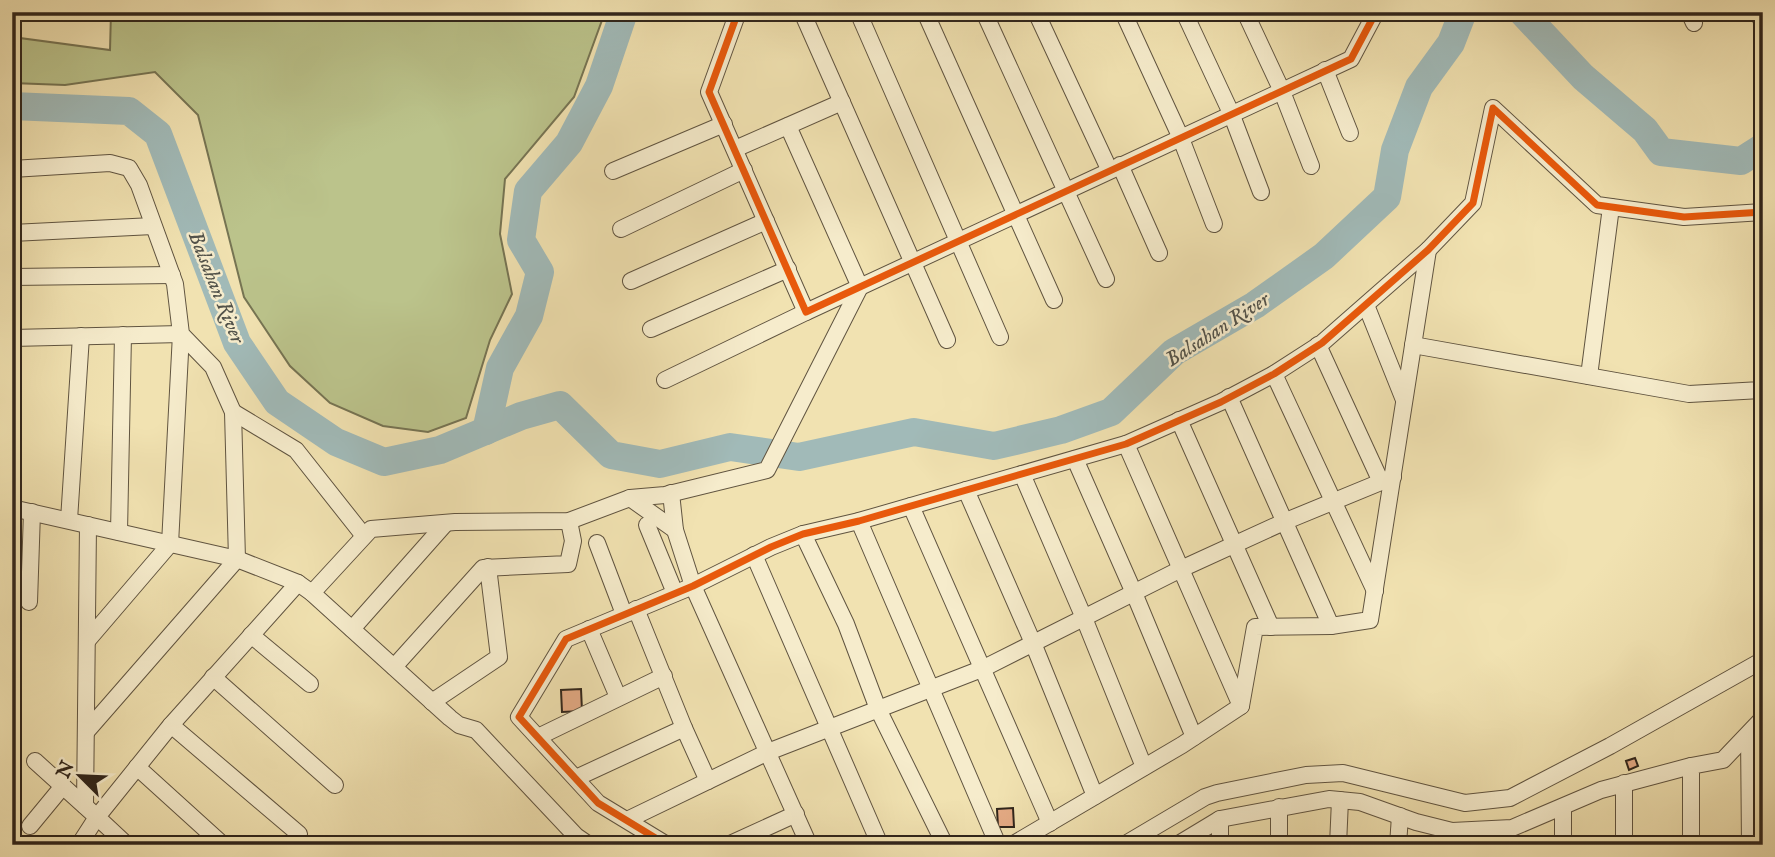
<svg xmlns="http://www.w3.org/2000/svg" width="1775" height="857" font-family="'IM FELL English',serif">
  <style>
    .green { fill: #bbc38b; stroke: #767453; stroke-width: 2 }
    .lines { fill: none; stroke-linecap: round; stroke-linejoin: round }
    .river { stroke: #a1bab8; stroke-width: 28 }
    .building { fill: #e5ab85; stroke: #30251b; stroke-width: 2 }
    .minor-casing { stroke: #605440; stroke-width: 18 }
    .minor { stroke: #f6eccc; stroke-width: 16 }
    .cycleway-casing { stroke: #f6eccc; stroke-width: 11 }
    .cycleway { stroke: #e8590c; stroke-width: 7 }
    .labels { text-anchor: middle; stroke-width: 5; stroke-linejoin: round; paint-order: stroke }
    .water-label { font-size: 21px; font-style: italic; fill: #52524a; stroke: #f6eccc }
  </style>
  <rect width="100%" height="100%" fill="#f1e2b1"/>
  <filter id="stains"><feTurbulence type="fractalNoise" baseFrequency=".00286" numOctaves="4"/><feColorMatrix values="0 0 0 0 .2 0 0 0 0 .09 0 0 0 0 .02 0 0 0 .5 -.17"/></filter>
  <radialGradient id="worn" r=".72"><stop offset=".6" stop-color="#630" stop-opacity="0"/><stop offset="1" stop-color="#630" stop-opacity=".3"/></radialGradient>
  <path class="green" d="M 111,12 L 605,12 L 574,97 L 505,179 L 500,234 L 512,294 L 490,340 L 466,418 L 428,432 L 383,426 L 330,403 L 290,366 L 244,297 L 198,115 L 155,72 L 65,85 L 12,83 L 12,37 L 110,50 Z"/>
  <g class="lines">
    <g class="river">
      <path d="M 1522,12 L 1583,77 L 1645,130 L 1661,152 L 1741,161 L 1763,147"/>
      <path d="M 12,106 L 129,111 L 158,134 L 237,343 L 277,402 L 336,442 L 384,462 L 440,450 L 521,416 L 560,405 L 611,455 L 660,464 L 730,447 L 799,457 L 914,432 L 994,446 L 1061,430 L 1111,412 L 1174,352 L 1255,305 L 1324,256 L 1387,197 L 1395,150 L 1419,87 L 1451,43 L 1463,12"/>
      <path d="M 486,431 L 500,368 L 529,316 L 540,272 L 521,240 L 528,191 L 569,143 L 599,86 L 624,12"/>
    </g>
  </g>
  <g class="building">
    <path d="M 67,12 L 94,12 L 94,18 Z"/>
    <path d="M 581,689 L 582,711 L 562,712 L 561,690 Z"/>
    <path d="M 1635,758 L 1638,766 L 1629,770 L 1626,761 Z"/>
    <path d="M 1013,808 L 1014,827 L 998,827 L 997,809 Z"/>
  </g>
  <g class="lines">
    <defs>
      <g id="minor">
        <path d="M 738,12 L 709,92 L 806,312 L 1351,59 L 1376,12"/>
        <path d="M 802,12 L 947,340"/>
        <path d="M 858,12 L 1000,337"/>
        <path d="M 925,12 L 1054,300"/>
        <path d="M 984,12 L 1106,279"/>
        <path d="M 1036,12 L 1109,169"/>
        <path d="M 1123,12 L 1180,136 L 1214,224"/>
        <path d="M 1184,12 L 1231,113 L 1261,192"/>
        <path d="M 1245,12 L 1281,89 L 1311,166"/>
        <path d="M 1689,12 L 1694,23"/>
        <path d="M 1758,12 L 1763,24"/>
        <path d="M 1325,70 L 1350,133"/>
        <path d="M 788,126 L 860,287"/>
        <path d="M 735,149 L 842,102"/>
        <path d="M 1120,165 L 1159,253"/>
        <path d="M 12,169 L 110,163 L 129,168 L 139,185 L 175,284 L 181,334 L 213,367 L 233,412 L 237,559 L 86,732"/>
        <path d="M 613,171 L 724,124"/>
        <path d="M 621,229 L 744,170"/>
        <path d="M 12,233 L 153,226"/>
        <path d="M 12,277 L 172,275"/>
        <path d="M 631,281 L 766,221"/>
        <path d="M 1366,305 L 1404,400"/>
        <path d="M 651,329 L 788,269"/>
        <path d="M 12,338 L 181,334 L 170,544 L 87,641"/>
        <path d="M 1318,345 L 1381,482"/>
        <path d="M 1413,345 L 1689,394 L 1761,390 L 1763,381"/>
        <path d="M 1274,374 L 1375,591"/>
        <path d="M 1589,376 L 1611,207"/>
        <path d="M 665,380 L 806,312"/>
        <path d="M 1229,397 L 1331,626"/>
        <path d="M 12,408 L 13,508"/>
        <path d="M 233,412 L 296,450 L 364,536"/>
        <path d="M 1179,420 L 1271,627"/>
        <path d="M 1126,444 L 1241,706"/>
        <path d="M 1075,459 L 1134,593 L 1194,737"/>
        <path d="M 1022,474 L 1084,618 L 1144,767"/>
        <path d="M 966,490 L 1033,643 L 1095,796"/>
        <path d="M 671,493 L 675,530 L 693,586 L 809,845"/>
        <path d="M 630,498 L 675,530"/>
        <path d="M 911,506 L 1050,823"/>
        <path d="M 12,508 L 237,559 L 298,583 L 312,593 L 450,718 L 459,725 L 476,730 L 576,836 L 589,845"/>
        <path d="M 69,520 L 81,336"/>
        <path d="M 859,521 L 998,845"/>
        <path d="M 647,525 L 675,593"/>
        <path d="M 119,532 L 123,335"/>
        <path d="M 803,534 L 846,624 L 878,709 L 945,845"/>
        <path d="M 597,543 L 624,614"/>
        <path d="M 754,555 L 880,845"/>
        <path d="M 312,593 L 371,529 L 455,522 L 569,521 L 630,498 L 665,495 L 767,470 L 860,287"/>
        <path d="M 29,602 L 32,512"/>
        <path d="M 636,609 L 684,728 L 708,781"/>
        <path d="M 352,629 L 446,523"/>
        <path d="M 589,629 L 618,697"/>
        <path d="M 251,635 L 310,684"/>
        <path d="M 394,667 L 483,568 L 568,564 L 573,541 L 569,521"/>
        <path d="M 213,677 L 335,785"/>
        <path d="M 432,702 L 499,657 L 488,567"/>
        <path d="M 171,725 L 299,834"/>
        <path d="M 1749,734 L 1750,845"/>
        <path d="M 538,737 L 664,676"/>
        <path d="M 35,761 L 97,817 L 79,845"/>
        <path d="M 137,767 L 223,845"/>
        <path d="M 576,778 L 684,728"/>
        <path d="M 85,806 L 88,525"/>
        <path d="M 1563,807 L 1563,845"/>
        <path d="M 627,820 L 768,752 L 984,668 L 1181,569 L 1286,521 L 1393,477"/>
        <path d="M 30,826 L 63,786"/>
        <path d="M 127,845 L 97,817 L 171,725 L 298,583"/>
        <path d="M 667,845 L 598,803 L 519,717 L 566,639 L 693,586 L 771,547 L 803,534 L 859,521 L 1126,444 L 1221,402 L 1274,374 L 1322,343 L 1428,250 L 1473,203 L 1493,108 L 1597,205 L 1684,217 L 1763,212"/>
        <path d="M 728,845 L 796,814"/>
        <path d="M 1012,845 L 1182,745 L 1241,706 L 1255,627 L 1331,626 L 1370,620 L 1428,250"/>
        <path d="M 1124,845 L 1205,797 L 1217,793 L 1306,775 L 1343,773 L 1465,803 L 1510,798 L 1610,746 L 1763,660"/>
        <path d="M 1177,845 L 1220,819 L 1329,799 L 1360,802 L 1416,822 L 1452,831 L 1512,828 L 1601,790 L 1691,766"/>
        <path d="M 1220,845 L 1220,819"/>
        <path d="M 1279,845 L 1279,807"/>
        <path d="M 1338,845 L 1340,800"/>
        <path d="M 1398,845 L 1400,816"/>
        <path d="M 1624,845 L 1624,783"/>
        <path d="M 1691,845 L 1691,766 L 1723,760 L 1763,718"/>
      </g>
    </defs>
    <use href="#minor" class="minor-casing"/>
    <use href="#minor" class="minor"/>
    <defs>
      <g id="cycleway">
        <path d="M 738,12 L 709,92 L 806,312 L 1351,59 L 1376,12"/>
        <path d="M 667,845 L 598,803 L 519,717 L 566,639 L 693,586 L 771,547 L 803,534 L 859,521 L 1126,444 L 1221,402 L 1274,374 L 1322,343 L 1428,250 L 1473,203 L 1493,108 L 1597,205 L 1684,217 L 1763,212"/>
      </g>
    </defs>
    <use href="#cycleway" class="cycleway-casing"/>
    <use href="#cycleway" class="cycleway"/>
  </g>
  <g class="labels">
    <g class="water-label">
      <text transform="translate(217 287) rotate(68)" y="7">Balsahan River</text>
      <text transform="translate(1217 329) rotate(-33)" y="7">Balsahan River</text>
    </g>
  </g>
  <rect width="1775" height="857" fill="none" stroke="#f1e2b1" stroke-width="42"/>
  <rect x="14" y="14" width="1747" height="829" fill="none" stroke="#30251b" stroke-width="3.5"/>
  <rect x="21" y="21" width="1733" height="815" fill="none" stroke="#30251b" stroke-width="2"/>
  <g transform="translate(80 776) rotate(294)" stroke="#f6eccc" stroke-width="5" paint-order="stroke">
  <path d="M0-5L12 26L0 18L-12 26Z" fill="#30251b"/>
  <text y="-10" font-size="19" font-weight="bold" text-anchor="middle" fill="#30251b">N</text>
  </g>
  <rect width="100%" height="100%" filter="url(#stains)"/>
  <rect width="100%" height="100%" fill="url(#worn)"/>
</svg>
